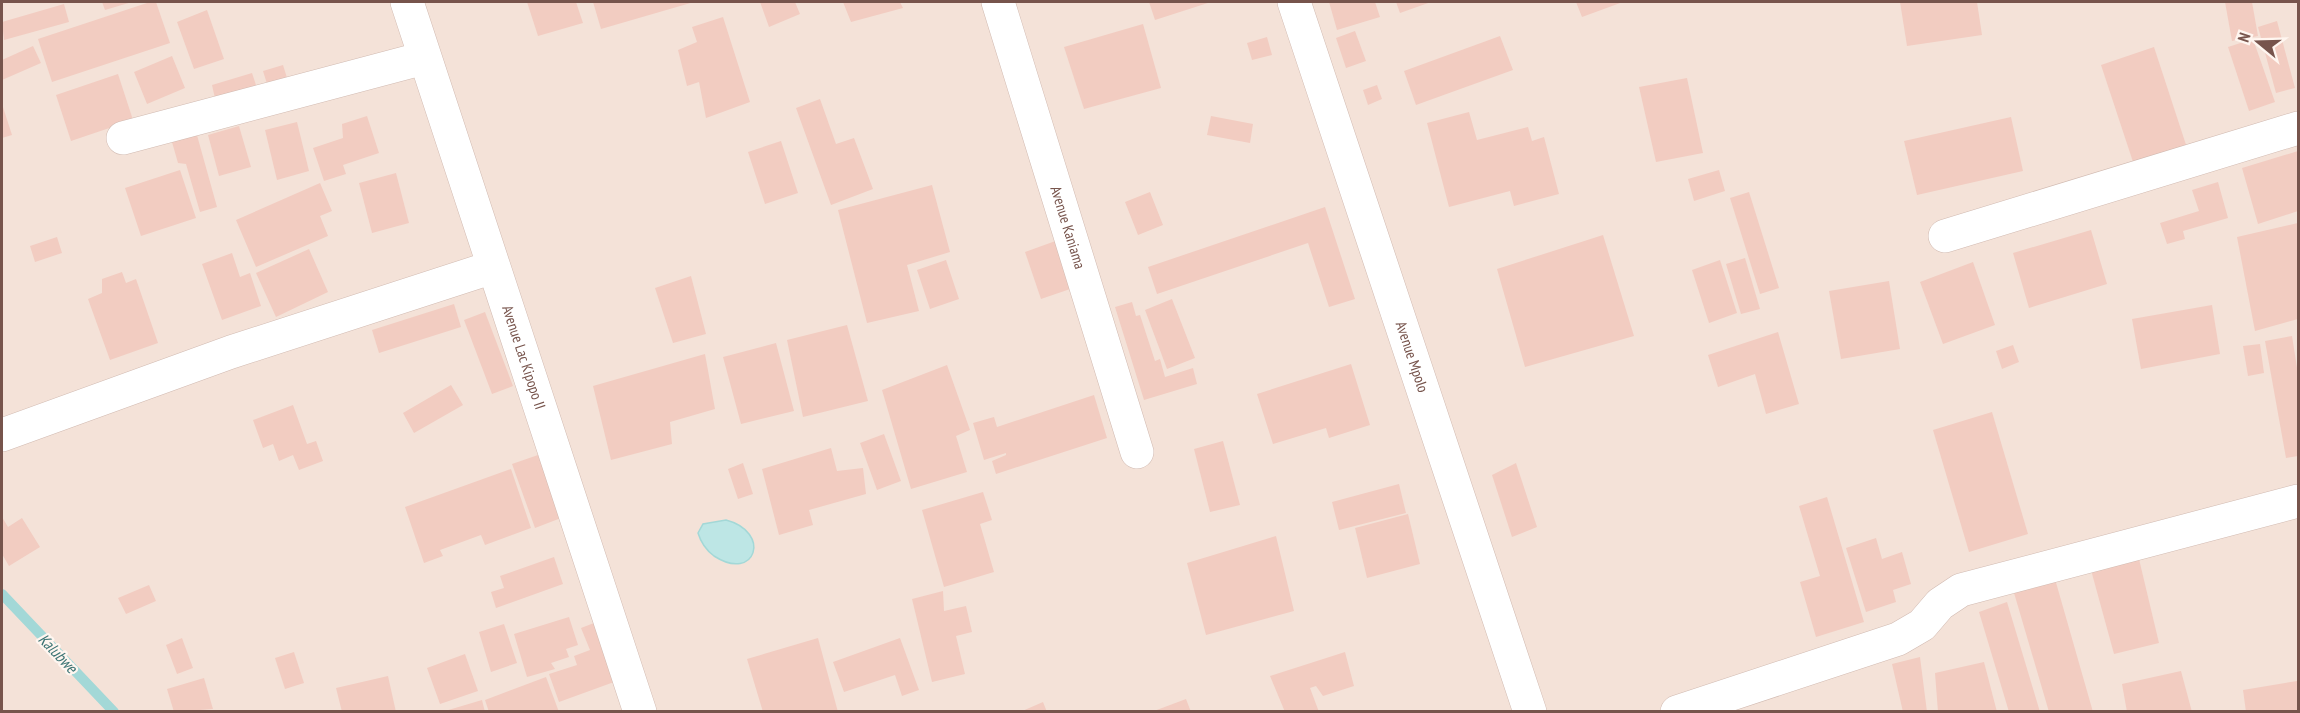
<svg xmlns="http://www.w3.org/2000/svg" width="2300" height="713" font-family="'PT Sans Narrow',sans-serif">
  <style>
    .residential { fill: #f4e2d8 }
    .water { fill: #bde6e5; stroke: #a3d8d7; stroke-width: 1.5 }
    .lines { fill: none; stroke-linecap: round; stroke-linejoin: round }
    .stream { stroke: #a3d8d7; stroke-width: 10 }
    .building { fill: #f2ccc1 }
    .minor-casing { stroke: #d1bab1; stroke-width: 34 }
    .minor { stroke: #fff; stroke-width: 33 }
    .labels { text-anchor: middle; stroke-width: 4.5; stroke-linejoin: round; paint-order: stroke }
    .street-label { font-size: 15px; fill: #77544c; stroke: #fff6f0 }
    .water-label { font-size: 16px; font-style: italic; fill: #3c7474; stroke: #fff6f0 }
  </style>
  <rect width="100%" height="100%" fill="#fcf2e9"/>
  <rect class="residential" x="2" y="2" width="2296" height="709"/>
  <path class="water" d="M 726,520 C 772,532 756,583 714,556 C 706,550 701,543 698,533 L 703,524 Z"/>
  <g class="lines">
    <path class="stream" d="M 2,594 L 114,712"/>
  </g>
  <g class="building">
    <path d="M 102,2 L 132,2 L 105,10 Z"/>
    <path d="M 150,2 L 156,2 L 170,43 L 52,82 L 38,39 Z"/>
    <path d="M 527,2 L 576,2 L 583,23 L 538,36 Z"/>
    <path d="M 593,2 L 694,2 L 601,29 Z"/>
    <path d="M 760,2 L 795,2 L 800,14 L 769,27 Z"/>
    <path d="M 843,2 L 900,2 L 903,8 L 851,22 Z"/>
    <path d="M 1149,2 L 1211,2 L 1155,20 Z"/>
    <path d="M 1329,2 L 1375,2 L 1380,17 L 1337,30 Z"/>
    <path d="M 1396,2 L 1431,2 L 1400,13 Z"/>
    <path d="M 1576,2 L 1623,2 L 1582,17 Z"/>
    <path d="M 1900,2 L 1977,2 L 1982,35 L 1907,46 Z"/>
    <path d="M 2225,2 L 2252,2 L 2258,36 L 2232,41 Z"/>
    <path d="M 64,4 L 69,22 L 4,40 L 2,22 Z"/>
    <path d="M 207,10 L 224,59 L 194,69 L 177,22 Z"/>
    <path d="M 723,17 L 750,102 L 706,118 L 699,82 L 687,86 L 678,50 L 697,42 L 692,27 Z"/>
    <path d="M 2277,21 L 2295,88 L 2276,93 L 2258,27 Z"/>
    <path d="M 1143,24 L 1161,88 L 1084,109 L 1064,47 Z"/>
    <path d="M 1355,31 L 1366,61 L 1346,68 L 1336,38 Z"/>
    <path d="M 1500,36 L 1513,70 L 1416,105 L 1404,71 Z"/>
    <path d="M 1267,37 L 1272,55 L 1252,60 L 1247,43 Z"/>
    <path d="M 2253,39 L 2275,102 L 2249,111 L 2228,47 Z"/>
    <path d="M 33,46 L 41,63 L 2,80 L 2,60 Z"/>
    <path d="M 2154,47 L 2190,157 L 2137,174 L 2101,65 Z"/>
    <path d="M 172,56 L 185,88 L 147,104 L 134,72 Z"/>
    <path d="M 283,65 L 288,81 L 268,87 L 263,71 Z"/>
    <path d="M 252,73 L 258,91 L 216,103 L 212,85 Z"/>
    <path d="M 118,74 L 133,120 L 71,141 L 56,95 Z"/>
    <path d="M 1687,78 L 1703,153 L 1656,162 L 1639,87 Z"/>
    <path d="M 1377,85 L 1382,99 L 1368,105 L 1363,90 Z"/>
    <path d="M 820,99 L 836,144 L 854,138 L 873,189 L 831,205 L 796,108 Z"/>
    <path d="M 2,104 L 12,135 L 2,138 Z"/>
    <path d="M 1469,112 L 1477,140 L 1528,127 L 1532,141 L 1544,137 L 1559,194 L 1514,206 L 1510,191 L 1449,207 L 1427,123 Z"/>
    <path d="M 367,116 L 379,153 L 343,165 L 346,174 L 324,181 L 313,148 L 343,138 L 342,124 Z"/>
    <path d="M 1211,116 L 1253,124 L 1250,143 L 1207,135 Z"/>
    <path d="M 2011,117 L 2023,171 L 1917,195 L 1904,141 Z"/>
    <path d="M 297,122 L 309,171 L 277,180 L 265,130 Z"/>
    <path d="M 239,126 L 251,167 L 219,176 L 208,135 Z"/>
    <path d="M 195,128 L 217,207 L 200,212 L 186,164 L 178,163 L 170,135 Z"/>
    <path d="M 781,141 L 798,193 L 765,204 L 748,152 Z"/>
    <path d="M 2298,151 L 2298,211 L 2258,224 L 2242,168 Z"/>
    <path d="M 180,170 L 196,218 L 141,236 L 125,188 Z"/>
    <path d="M 1719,170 L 1725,191 L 1694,201 L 1688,179 Z"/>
    <path d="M 396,173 L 409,223 L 372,233 L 359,183 Z"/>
    <path d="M 2218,182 L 2228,218 L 2183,231 L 2185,239 L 2167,244 L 2160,223 L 2199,211 L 2192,190 Z"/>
    <path d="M 320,183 L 332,211 L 320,216 L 328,236 L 256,267 L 236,220 Z"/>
    <path d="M 932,185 L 950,252 L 907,265 L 919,311 L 867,323 L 838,210 Z"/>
    <path d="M 1150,192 L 1163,225 L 1138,235 L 1125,202 Z"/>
    <path d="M 1749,192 L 1779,288 L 1760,294 L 1730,198 Z"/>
    <path d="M 1325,207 L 1355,299 L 1329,307 L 1308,243 L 1157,294 L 1148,267 Z"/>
    <path d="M 2298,223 L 2298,319 L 2255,331 L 2237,237 Z"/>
    <path d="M 2091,230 L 2107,284 L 2029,308 L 2013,253 Z"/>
    <path d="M 1603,235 L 1634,336 L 1525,367 L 1497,269 Z"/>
    <path d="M 57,237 L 62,253 L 35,262 L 30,246 Z"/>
    <path d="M 1061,239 L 1076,287 L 1041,299 L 1025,252 Z"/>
    <path d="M 309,249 L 328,292 L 276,317 L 256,273 Z"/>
    <path d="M 232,253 L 240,277 L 250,273 L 261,306 L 222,320 L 202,264 Z"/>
    <path d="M 1745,258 L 1760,309 L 1741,314 L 1726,264 Z"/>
    <path d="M 946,260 L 959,299 L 930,309 L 917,270 Z"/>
    <path d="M 1720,260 L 1737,313 L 1709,323 L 1692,270 Z"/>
    <path d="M 1973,262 L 1995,325 L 1943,344 L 1920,282 Z"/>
    <path d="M 122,272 L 126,283 L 136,279 L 158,343 L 110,360 L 88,299 L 102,293 L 102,279 Z"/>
    <path d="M 691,276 L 706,334 L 673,343 L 655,288 Z"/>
    <path d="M 1889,281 L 1900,349 L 1841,359 L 1829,291 Z"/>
    <path d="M 1172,299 L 1195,358 L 1167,369 L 1145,310 Z"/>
    <path d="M 1132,302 L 1136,316 L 1140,315 L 1155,361 L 1160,359 L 1165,377 L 1193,368 L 1197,384 L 1144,400 L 1115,307 Z"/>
    <path d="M 454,304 L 461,327 L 379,353 L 372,330 Z"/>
    <path d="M 2212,305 L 2220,354 L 2141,369 L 2132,319 Z"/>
    <path d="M 485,312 L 513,386 L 492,394 L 464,320 Z"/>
    <path d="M 847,325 L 868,401 L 803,417 L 787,340 Z"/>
    <path d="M 1778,332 L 1799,404 L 1766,414 L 1755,374 L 1718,387 L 1708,355 Z"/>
    <path d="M 2292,336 L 2298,374 L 2298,456 L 2286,458 L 2265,341 Z"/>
    <path d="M 776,343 L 794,411 L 741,424 L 723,357 Z"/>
    <path d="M 2260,344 L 2264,373 L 2248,376 L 2243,346 Z"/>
    <path d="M 2013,345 L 2019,362 L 2002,369 L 1996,351 Z"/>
    <path d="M 705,354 L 715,409 L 670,422 L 672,444 L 611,460 L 593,386 Z"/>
    <path d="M 1351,364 L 1370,425 L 1329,438 L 1326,428 L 1273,444 L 1257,394 Z"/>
    <path d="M 947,365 L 970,430 L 956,436 L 967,472 L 911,489 L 882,390 Z"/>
    <path d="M 451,385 L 463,405 L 414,433 L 403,413 Z"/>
    <path d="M 1094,395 L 1107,438 L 996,474 L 992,461 L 1006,455 L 1006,453 L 984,460 L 973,423 L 994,417 L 997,427 Z"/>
    <path d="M 293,405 L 307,444 L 316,441 L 323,461 L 299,470 L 293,455 L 279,461 L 273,444 L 263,448 L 253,420 Z"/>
    <path d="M 1992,412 L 2028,534 L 1969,552 L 1933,430 Z"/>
    <path d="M 884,434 L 901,481 L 877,490 L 860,443 Z"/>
    <path d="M 1223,441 L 1240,505 L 1210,512 L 1194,449 Z"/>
    <path d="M 831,448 L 837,471 L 863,468 L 866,494 L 809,510 L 813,525 L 779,535 L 762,469 Z"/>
    <path d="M 538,455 L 561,518 L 535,528 L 512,464 Z"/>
    <path d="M 743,463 L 753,494 L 738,499 L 728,469 Z"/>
    <path d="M 1516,463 L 1537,527 L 1512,537 L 1492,475 Z"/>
    <path d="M 511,469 L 531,528 L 485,545 L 481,535 L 440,550 L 443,556 L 424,563 L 405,507 Z"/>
    <path d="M 1399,484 L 1406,513 L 1339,530 L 1332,502 Z"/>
    <path d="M 983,492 L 992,520 L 980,524 L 994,572 L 944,587 L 922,510 Z"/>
    <path d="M 1827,497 L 1864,622 L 1816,637 L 1800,582 L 1820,576 L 1799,506 Z"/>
    <path d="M 1408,514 L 1420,564 L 1367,578 L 1355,528 Z"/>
    <path d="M 2,517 L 8,527 L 22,518 L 40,547 L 9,566 L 2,554 Z"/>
    <path d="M 1276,536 L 1294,611 L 1206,635 L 1187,563 Z"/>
    <path d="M 1876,538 L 1882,559 L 1902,552 L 1911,584 L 1893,590 L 1896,602 L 1866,612 L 1846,548 Z"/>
    <path d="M 554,557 L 563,584 L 496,608 L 491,592 L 504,588 L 500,576 Z"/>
    <path d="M 2139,559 L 2159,643 L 2114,654 L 2091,570 Z"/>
    <path d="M 2053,572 L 2093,712 L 2049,712 L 2012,586 Z"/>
    <path d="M 149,585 L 156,601 L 126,614 L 118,598 Z"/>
    <path d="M 943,591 L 944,611 L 966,606 L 972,632 L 956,636 L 965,674 L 932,682 L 912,599 Z"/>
    <path d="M 2007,602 L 2040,712 L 2009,712 L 1979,612 Z"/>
    <path d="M 569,617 L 578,645 L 566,649 L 569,657 L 551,663 L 555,669 L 527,677 L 514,634 Z"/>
    <path d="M 594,623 L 614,682 L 559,702 L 549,674 L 577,665 L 574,656 L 590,650 L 581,628 Z"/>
    <path d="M 504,624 L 517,663 L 491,672 L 479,632 Z"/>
    <path d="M 182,638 L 193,668 L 177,674 L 166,645 Z"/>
    <path d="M 818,638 L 838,712 L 763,712 L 747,659 Z"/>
    <path d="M 900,638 L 919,690 L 902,696 L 895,675 L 844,692 L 833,662 Z"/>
    <path d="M 294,652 L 304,683 L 285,689 L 275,658 Z"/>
    <path d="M 1345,652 L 1354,686 L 1323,696 L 1316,686 L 1310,688 L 1319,712 L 1285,712 L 1270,676 Z"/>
    <path d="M 465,654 L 478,691 L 440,704 L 427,668 Z"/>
    <path d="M 1920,657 L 1927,712 L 1903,712 L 1892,664 Z"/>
    <path d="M 1984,662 L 1997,712 L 1938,712 L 1935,673 Z"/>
    <path d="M 2181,671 L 2192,712 L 2127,712 L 2122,684 Z"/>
    <path d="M 388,676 L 396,712 L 342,712 L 336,688 Z"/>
    <path d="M 546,677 L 559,712 L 489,712 L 485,700 Z"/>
    <path d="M 204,678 L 213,709 L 174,712 L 167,689 Z"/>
    <path d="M 2297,681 L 2298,712 L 2246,712 L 2243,690 Z"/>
    <path d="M 1186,699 L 1191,712 L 1154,712 L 1154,711 Z"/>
    <path d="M 482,700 L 485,712 L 445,712 L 445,711 Z"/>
    <path d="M 1043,702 L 1047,712 L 1020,712 Z"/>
  </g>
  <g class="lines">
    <defs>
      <g id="minor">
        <path id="s1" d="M 407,2 L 640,712"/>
        <path id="s2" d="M 998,2 L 1137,452"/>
        <path id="s3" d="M 1294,2 L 1530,712"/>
        <path d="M 123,138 L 424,58"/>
        <path d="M 1945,236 L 2298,128"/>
        <path d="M 2,435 L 231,352 L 493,267"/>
        <path d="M 1677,712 L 1898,639 L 1922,625 L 1940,604 L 1961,590 L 2298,501"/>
      </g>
    </defs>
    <use href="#minor" class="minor-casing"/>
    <use href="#minor" class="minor"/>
  </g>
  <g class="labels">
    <g class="street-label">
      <text dy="5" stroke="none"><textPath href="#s2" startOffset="236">Avenue Kaniama</textPath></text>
      <text dy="5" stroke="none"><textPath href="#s3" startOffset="374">Avenue Mpolo</textPath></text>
      <text dy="5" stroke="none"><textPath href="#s1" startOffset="374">Avenue Lac Kipopo II</textPath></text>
    </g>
    <g class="water-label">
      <text transform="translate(58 653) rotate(46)" y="6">Kalubwe</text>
    </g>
  </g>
  <rect width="2300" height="713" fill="none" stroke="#77544c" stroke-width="6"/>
  <g transform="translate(2258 42) rotate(289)" stroke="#fff6f0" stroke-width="4.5" paint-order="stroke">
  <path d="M0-4.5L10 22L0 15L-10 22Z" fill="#77544c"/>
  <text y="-9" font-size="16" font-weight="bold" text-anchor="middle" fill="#77544c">N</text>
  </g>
</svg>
